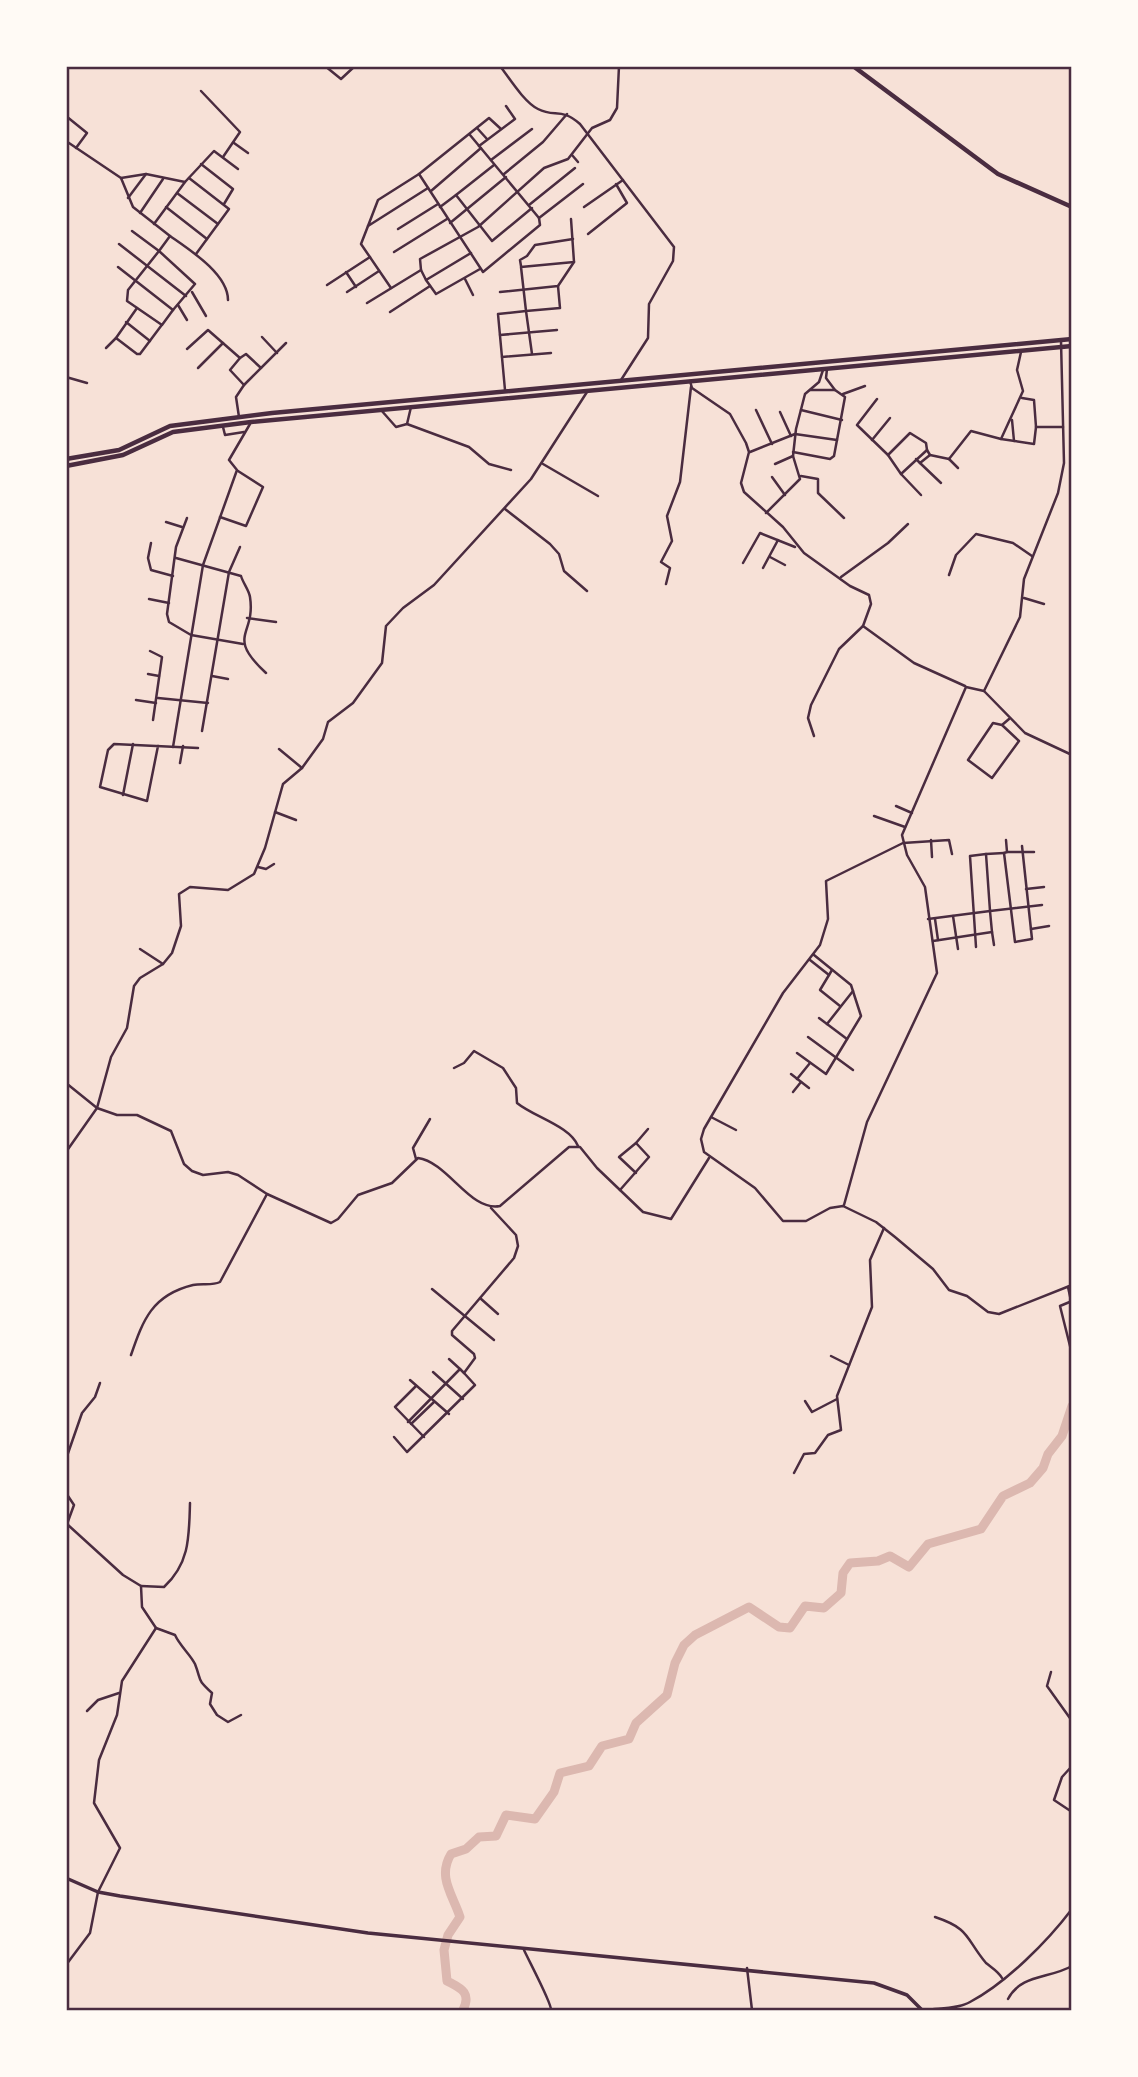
<svg xmlns="http://www.w3.org/2000/svg" width="1138" height="2077" font-family="'Golos Text',sans-serif">
  <style>
    .lines { fill: none; stroke-linecap: round; stroke-linejoin: round }
    .river { stroke: #dcb8b0; stroke-width: 9 }
    .minor { stroke: #4a2c40; stroke-width: 2.5 }
    .tertiary { stroke: #4a2c40; stroke-width: 3.5 }
    .secondary { stroke: #4a2c40; stroke-width: 4.5 }
    .primary { stroke: #4a2c40; stroke-width: 4.5 }
    .neatline { fill: none; stroke: #4a2c40; stroke-width: 2.5 }
  </style>
  <rect width="100%" height="100%" fill="#f7e1d7"/>
  <g class="lines">
    <path class="river" d="M 463,2010 C 472,1992 460,1988 447,1981 L 444,1950 L 448,1935 L 460,1917 C 453,1895 437,1877 451,1854 L 466,1849 L 479,1837 L 496,1836 L 506,1815 L 535,1819 L 554,1792 L 560,1773 L 589,1766 L 602,1746 L 629,1739 L 636,1723 L 667,1695 L 675,1663 L 684,1645 L 695,1635 L 749,1607 L 779,1627 L 790,1628 L 805,1606 L 824,1608 L 841,1593 L 843,1573 L 850,1563 L 878,1561 L 890,1556 L 909,1567 L 928,1544 L 981,1529 L 1003,1496 L 1030,1483 L 1043,1468 L 1048,1454 L 1062,1436 L 1072,1406"/>
    <g class="minor">
      <path d="M 325,66 L 341,79 L 355,66"/>
      <path d="M 500,66 C 510,79 524,102 538,109 C 555,118 561,107 580,124 L 674,247 L 673,261 L 649,304 L 648,338 L 621,380"/>
      <path d="M 201,91 L 240,132 L 223,157"/>
      <path d="M 66,116 L 87,133 L 76,148"/>
      <path d="M 477,128 L 487,139"/>
      <path d="M 470,135 L 539,218"/>
      <path d="M 66,141 L 121,178 L 133,207 L 170,236 L 159,251 L 195,284 L 173,310 L 118,267"/>
      <path d="M 234,143 L 248,153"/>
      <path d="M 479,146 L 515,119 L 506,106"/>
      <path d="M 572,155 L 578,162"/>
      <path d="M 491,160 L 532,129"/>
      <path d="M 201,164 L 233,189 L 224,204"/>
      <path d="M 419,174 L 483,272 L 540,225 L 539,218 L 583,184"/>
      <path d="M 504,174 L 543,142 L 567,114"/>
      <path d="M 121,178 L 146,174 L 185,182 L 214,151 L 238,169"/>
      <path d="M 189,178 L 229,209 L 196,254"/>
      <path d="M 428,188 L 368,226 L 378,200 L 419,174 L 489,118 L 501,129"/>
      <path d="M 431,191 L 481,148"/>
      <path d="M 177,193 L 218,224"/>
      <path d="M 456,195 L 494,165"/>
      <path d="M 128,198 L 146,174"/>
      <path d="M 529,205 L 575,168"/>
      <path d="M 166,207 L 207,239"/>
      <path d="M 440,207 L 456,195 L 492,241 L 532,208"/>
      <path d="M 584,207 L 623,180"/>
      <path d="M 140,213 L 163,179"/>
      <path d="M 450,223 L 506,177"/>
      <path d="M 154,224 L 185,182"/>
      <path d="M 368,226 L 361,244 L 391,288"/>
      <path d="M 398,229 L 438,204"/>
      <path d="M 132,231 L 159,251 L 128,290 L 127,301 L 162,325 L 173,310"/>
      <path d="M 588,234 L 627,203 L 616,184"/>
      <path d="M 170,236 C 190,250 228,274 228,300"/>
      <path d="M 119,244 L 186,296"/>
      <path d="M 394,252 L 447,219"/>
      <path d="M 521,266 L 520,260 L 527,256 L 535,245 L 573,239"/>
      <path d="M 421,270 L 426,280 L 471,253"/>
      <path d="M 346,272 L 356,287"/>
      <path d="M 465,279 L 473,295"/>
      <path d="M 426,280 L 436,294 L 480,269"/>
      <path d="M 327,285 L 370,257"/>
      <path d="M 192,292 L 206,316"/>
      <path d="M 347,292 L 379,271"/>
      <path d="M 500,292 L 558,286 L 574,262"/>
      <path d="M 367,303 L 421,270 L 420,259 L 478,227 L 544,168 L 568,159 L 592,128 L 610,120 L 617,108 L 619,66"/>
      <path d="M 178,305 L 187,320"/>
      <path d="M 137,308 L 116,338 L 137,354 L 140,354 L 161,326"/>
      <path d="M 390,312 L 430,286"/>
      <path d="M 126,322 L 150,341"/>
      <path d="M 500,335 L 557,330"/>
      <path d="M 262,337 L 277,353"/>
      <path d="M 106,348 L 116,338"/>
      <path d="M 187,349 L 208,330 L 240,358 L 230,370 L 244,385 L 236,397 L 239,417"/>
      <path d="M 532,354 L 526,311 L 560,308 L 558,286"/>
      <path d="M 502,357 L 551,353"/>
      <path d="M 240,358 L 246,354 L 261,368"/>
      <path d="M 198,368 L 223,343"/>
      <path d="M 827,369 L 826,378 L 835,390"/>
      <path d="M 66,377 L 87,383"/>
      <path d="M 690,381 L 692,388 L 730,414 L 746,443 L 749,452 L 741,483 L 744,492 L 783,527 L 804,553 L 850,586 L 869,595 L 871,604 L 863,626 L 914,663 L 965,686"/>
      <path d="M 244,385 L 286,343"/>
      <path d="M 505,390 L 498,314 L 526,311 L 521,267 L 574,262 L 571,219"/>
      <path d="M 843,394 L 865,386"/>
      <path d="M 1022,398 L 1034,400 L 1036,427"/>
      <path d="M 877,399 L 857,425 L 888,455 L 901,474 L 927,450 L 930,455 L 949,459 L 971,431 L 1001,439 L 1023,391 L 1017,370 L 1021,352"/>
      <path d="M 381,410 L 396,427 L 407,424 L 411,407"/>
      <path d="M 756,410 L 772,444"/>
      <path d="M 801,410 L 842,420"/>
      <path d="M 780,412 L 791,436"/>
      <path d="M 1012,420 L 1014,441"/>
      <path d="M 407,424 L 469,447 L 489,464 L 511,470"/>
      <path d="M 223,427 L 225,435 L 244,432"/>
      <path d="M 1001,439 L 1034,444 L 1036,427 L 1063,427"/>
      <path d="M 872,440 L 890,418"/>
      <path d="M 750,452 L 795,434 L 837,440"/>
      <path d="M 793,452 L 830,459 L 834,456 L 845,397 L 835,390 L 810,390"/>
      <path d="M 888,455 L 910,433 L 926,443 L 927,450"/>
      <path d="M 916,459 L 920,463 L 930,455"/>
      <path d="M 949,459 L 958,468"/>
      <path d="M 920,463 L 941,483"/>
      <path d="M 543,464 L 598,496"/>
      <path d="M 775,464 L 793,456"/>
      <path d="M 901,474 L 921,495"/>
      <path d="M 801,476 L 818,479 L 818,493 L 844,518"/>
      <path d="M 772,477 L 785,495"/>
      <path d="M 505,509 L 550,544 L 559,554 L 564,571 L 587,591"/>
      <path d="M 766,513 L 800,479 L 793,456 L 796,429 L 805,394 L 819,382 L 823,370"/>
      <path d="M 220,517 L 246,526 L 263,487 L 238,471"/>
      <path d="M 187,518 L 176,547 L 167,614 L 169,622 L 191,635 L 243,644"/>
      <path d="M 166,522 L 182,527"/>
      <path d="M 151,543 L 148,558 L 151,570 L 173,576"/>
      <path d="M 770,557 L 785,565"/>
      <path d="M 176,558 L 241,576 C 243,583 249,590 250,597 C 256,636 225,635 266,673"/>
      <path d="M 743,563 L 760,533 L 795,547"/>
      <path d="M 763,568 L 778,540"/>
      <path d="M 949,575 L 956,555 L 976,534 L 1013,543 L 1032,556"/>
      <path d="M 841,577 L 888,543 L 908,524"/>
      <path d="M 666,584 L 670,568 L 661,562 L 672,541 L 667,516 L 680,482 L 691,387"/>
      <path d="M 1024,598 L 1044,604"/>
      <path d="M 149,599 L 169,603"/>
      <path d="M 247,618 L 276,622"/>
      <path d="M 150,651 L 162,657 L 153,720"/>
      <path d="M 148,674 L 159,676"/>
      <path d="M 212,676 L 228,679"/>
      <path d="M 984,691 L 1020,617 L 1024,579 L 1058,493 L 1064,463 L 1061,341"/>
      <path d="M 158,698 L 208,703"/>
      <path d="M 136,700 L 156,703"/>
      <path d="M 1002,725 L 1019,741 L 992,778 L 968,760 L 993,723 L 1002,725 L 1009,719"/>
      <path d="M 202,731 L 229,572 L 240,547"/>
      <path d="M 814,736 L 808,718 L 811,705 L 839,649 L 863,626"/>
      <path d="M 158,746 L 147,801 L 100,787 L 108,750 L 114,744 L 198,748"/>
      <path d="M 173,747 L 203,565 L 237,470 L 229,460 L 250,424"/>
      <path d="M 279,749 L 302,768"/>
      <path d="M 180,763 L 183,746"/>
      <path d="M 123,795 L 133,744"/>
      <path d="M 896,806 L 912,813"/>
      <path d="M 275,812 L 296,820"/>
      <path d="M 874,816 L 905,827"/>
      <path d="M 931,840 L 932,857"/>
      <path d="M 1006,840 L 1007,852 L 1004,853 L 1015,942 L 1032,939 L 1022,846"/>
      <path d="M 1007,852 L 1034,852"/>
      <path d="M 952,854 L 949,840 L 903,843 L 826,881 L 828,919 L 820,945 L 783,993 L 704,1129 L 701,1139 L 704,1152 L 755,1188 L 783,1221 L 806,1221 L 830,1208 L 843,1206 L 876,1222 L 895,1237 L 933,1269 L 949,1290 L 967,1296 L 988,1312 L 999,1314 L 1072,1285"/>
      <path d="M 986,854 L 1004,853"/>
      <path d="M 258,867 L 266,869 L 274,864"/>
      <path d="M 1026,889 L 1044,887"/>
      <path d="M 953,916 L 958,949"/>
      <path d="M 928,919 L 990,911 L 992,932 L 933,941"/>
      <path d="M 935,919 L 938,940"/>
      <path d="M 1031,929 L 1049,926"/>
      <path d="M 992,932 L 994,945"/>
      <path d="M 976,947 L 970,856 L 986,854 L 990,911 L 1042,905"/>
      <path d="M 140,949 L 163,964"/>
      <path d="M 810,960 L 829,975"/>
      <path d="M 832,970 L 820,990 L 840,1006"/>
      <path d="M 819,1018 L 847,1039"/>
      <path d="M 827,1024 L 853,991"/>
      <path d="M 808,1037 L 853,1070"/>
      <path d="M 797,1053 L 826,1074 L 861,1016 L 851,985 L 814,955"/>
      <path d="M 454,1068 L 464,1063 L 474,1051 L 503,1068 L 516,1088 L 517,1103 C 534,1117 570,1126 578,1146"/>
      <path d="M 791,1074 L 809,1088"/>
      <path d="M 797,1079 L 810,1063"/>
      <path d="M 66,1083 L 97,1108 L 117,1115 L 137,1115 L 171,1131 L 184,1164 L 192,1171 L 203,1175 L 228,1172 L 238,1175 L 267,1194 L 331,1223 L 338,1219 L 358,1195 L 392,1183 L 418,1158 C 448,1162 470,1212 500,1206 L 569,1147 L 580,1147 L 597,1168 L 643,1212 L 671,1219 L 709,1158"/>
      <path d="M 793,1092 L 801,1082"/>
      <path d="M 711,1117 L 736,1130"/>
      <path d="M 66,1152 L 97,1108 L 111,1057 L 127,1028 L 134,986 L 140,978 L 163,964 L 172,953 L 181,926 L 179,894 L 190,887 L 228,890 L 254,874 L 265,848 L 283,784 L 302,768 L 323,739 L 328,722 L 353,703 L 382,663 L 386,626 L 403,608 L 434,585 L 531,479 L 587,392"/>
      <path d="M 416,1159 L 413,1148 L 430,1119"/>
      <path d="M 636,1173 L 619,1157 L 636,1143"/>
      <path d="M 620,1190 L 649,1157 L 636,1143 L 648,1129"/>
      <path d="M 844,1205 L 867,1122 L 937,973 L 925,887 L 907,855 L 902,835 L 966,687 L 984,691 L 1025,733 L 1072,755"/>
      <path d="M 1068,1287 L 1071,1301"/>
      <path d="M 432,1289 L 494,1340"/>
      <path d="M 480,1298 L 498,1314"/>
      <path d="M 1072,1301 L 1060,1306 L 1072,1354"/>
      <path d="M 131,1355 C 143,1320 152,1295 193,1285 C 202,1283 212,1286 220,1282 L 267,1194"/>
      <path d="M 831,1356 L 849,1365"/>
      <path d="M 449,1359 L 460,1369"/>
      <path d="M 433,1372 L 463,1399"/>
      <path d="M 410,1380 L 449,1414"/>
      <path d="M 416,1386 L 395,1407 L 424,1437"/>
      <path d="M 805,1401 L 812,1412 L 837,1399"/>
      <path d="M 408,1422 L 460,1369 L 464,1373 L 475,1358 L 474,1354 L 452,1335 L 452,1331 L 514,1258 L 518,1246 L 516,1235 L 491,1208"/>
      <path d="M 411,1424 L 434,1402"/>
      <path d="M 394,1437 L 407,1452 L 475,1385 L 464,1373"/>
      <path d="M 66,1459 L 82,1413 L 95,1397 L 100,1383"/>
      <path d="M 794,1473 L 804,1454 L 815,1453 L 828,1435 L 841,1430 L 837,1396 L 872,1307 L 870,1260 L 884,1228"/>
      <path d="M 66,1493 L 74,1505 L 67,1524 L 123,1575 L 141,1586 L 142,1607 L 156,1628"/>
      <path d="M 141,1586 L 164,1587 C 190,1563 189,1536 190,1503"/>
      <path d="M 1051,1672 L 1047,1686 L 1072,1721"/>
      <path d="M 87,1711 L 98,1700 L 119,1693"/>
      <path d="M 1072,1766 L 1062,1777 L 1054,1800 L 1072,1812"/>
      <path d="M 935,1917 C 971,1929 965,1938 986,1963 C 992,1968 998,1971 1002,1978"/>
      <path d="M 524,1950 C 529,1961 552,2004 551,2010"/>
      <path d="M 66,1965 L 90,1933 L 98,1892 L 120,1848 L 94,1803 L 99,1760 L 117,1715 L 122,1681 L 156,1628 L 175,1635 C 180,1646 190,1654 195,1664 C 202,1682 196,1678 212,1693 L 210,1704 L 217,1715 L 228,1722 L 241,1715"/>
      <path d="M 747,1968 L 752,2010"/>
      <path d="M 1008,1999 C 1021,1974 1049,1979 1072,1966"/>
      <path d="M 926,2010 C 939,2008 958,2009 970,2002 C 1006,1983 1047,1942 1072,1909"/>
    </g>
    <path class="tertiary" d="M 66,1878 L 98,1892 L 120,1896 L 368,1933 L 874,1983 L 907,1995 L 922,2010"/>
    <path class="secondary" d="M 853,66 L 998,174 L 1072,207"/>
    <g class="primary">
      <path d="M 66,459 L 119,450 L 170,426 L 272,413 L 1072,339"/>
      <path d="M 66,466 L 123,455 L 173,432 L 251,422 L 1072,346"/>
    </g>
  </g>
  <rect width="1138" height="2077" fill="none" stroke="#fffaf5" stroke-width="136"/>
  <rect x="68" y="68" width="1002" height="1941" class="neatline"/>
</svg>
